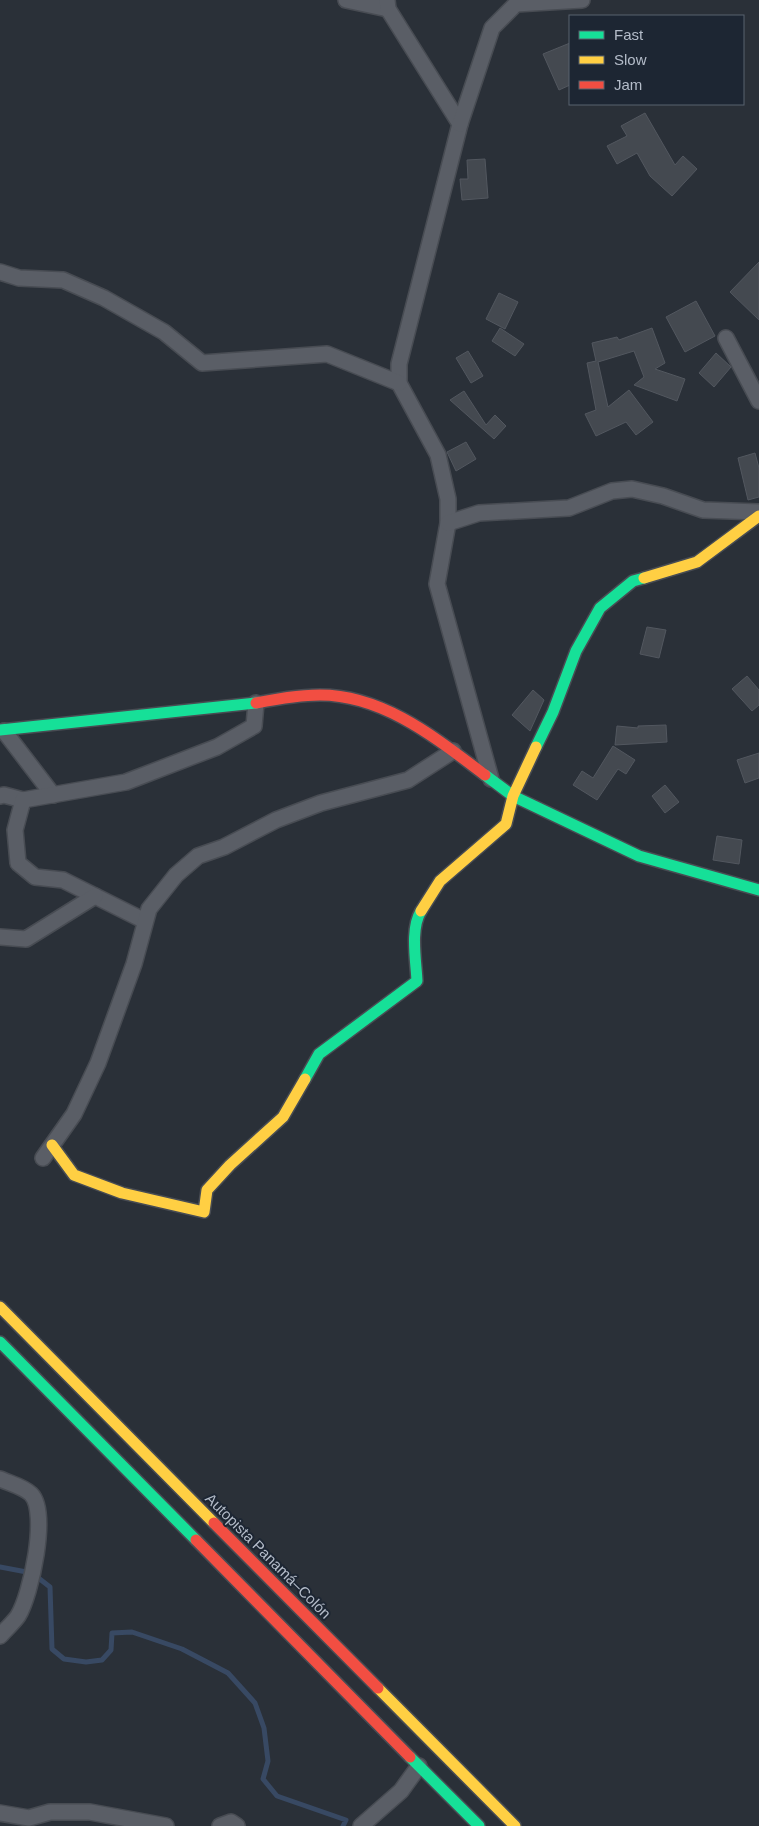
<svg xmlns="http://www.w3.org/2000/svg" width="759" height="1826" font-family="Arial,sans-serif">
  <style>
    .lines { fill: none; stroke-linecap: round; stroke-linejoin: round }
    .stream { stroke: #384963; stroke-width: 5 }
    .building { fill: #444950; stroke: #52575f }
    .street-casing { stroke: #484c53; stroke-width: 18 }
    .fast-casing { stroke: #484c53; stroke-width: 14 }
    .slow-casing { stroke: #484c53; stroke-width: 14 }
    .jam-casing { stroke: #484c53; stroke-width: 14 }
    .street { stroke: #5a5e66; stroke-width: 15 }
    .fast { stroke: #16e098; stroke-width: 11 }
    .slow { stroke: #ffcf43; stroke-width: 11 }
    .jam { stroke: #f24e42; stroke-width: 11 }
    .labels { text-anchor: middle; stroke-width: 4; stroke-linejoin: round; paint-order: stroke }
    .street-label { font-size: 15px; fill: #b4bcc9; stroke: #1d2633 }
  </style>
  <rect width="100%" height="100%" fill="#2a3038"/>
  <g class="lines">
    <path class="stream" d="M 0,1567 L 32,1573 L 50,1587 L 52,1649 L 64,1659 L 86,1662 L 102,1660 L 111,1650 L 112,1633 L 132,1632 L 182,1649 L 228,1673 L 255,1703 L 264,1728 L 268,1761 L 263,1779 L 277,1796 L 346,1820 L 343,1826"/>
  </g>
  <g class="building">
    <path d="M 570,43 L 570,85 L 559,90 L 543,54 Z"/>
    <path d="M 645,113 L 675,165 L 683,156 L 697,169 L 672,196 L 650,176 L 637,153 L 617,164 L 607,146 L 627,136 L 621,126 Z"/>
    <path d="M 485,159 L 488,198 L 462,200 L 460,179 L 468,179 L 467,160 Z"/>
    <path d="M 759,262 L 759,320 L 730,292 Z"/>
    <path d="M 499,293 L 518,302 L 505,329 L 486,319 Z"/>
    <path d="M 696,301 L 715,336 L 685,352 L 666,317 Z"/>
    <path d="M 500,328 L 524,344 L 515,356 L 492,341 Z"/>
    <path d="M 652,328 L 665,363 L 655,369 L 685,379 L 677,401 L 634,385 L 644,377 L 634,351 L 598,362 L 608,407 L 629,390 L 653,422 L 636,435 L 626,422 L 596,436 L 585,414 L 596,410 L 587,363 L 596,361 L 592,343 L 617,337 L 619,340 Z"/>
    <path d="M 468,351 L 483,376 L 471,383 L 456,358 Z"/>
    <path d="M 716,353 L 731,367 L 714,387 L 699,373 Z"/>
    <path d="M 464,391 L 486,425 L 495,415 L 506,426 L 494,439 L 450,400 Z"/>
    <path d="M 466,442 L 476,459 L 456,471 L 447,452 Z"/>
    <path d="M 755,453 L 759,468 L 759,497 L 748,500 L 738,458 Z"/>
    <path d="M 647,627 L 666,630 L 659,658 L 640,654 Z"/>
    <path d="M 747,676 L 759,690 L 759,705 L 752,711 L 732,689 Z"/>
    <path d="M 533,690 L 544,700 L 530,731 L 512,715 Z"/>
    <path d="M 666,725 L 667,742 L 615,745 L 617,726 L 638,728 L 638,726 Z"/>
    <path d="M 613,746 L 635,760 L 626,774 L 618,769 L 597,800 L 573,785 L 582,771 L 593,778 Z"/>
    <path d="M 759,753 L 759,778 L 745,783 L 737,760 Z"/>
    <path d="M 665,785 L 679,802 L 665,813 L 652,796 Z"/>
    <path d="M 717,836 L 742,840 L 739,864 L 713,860 Z"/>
  </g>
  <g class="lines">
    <defs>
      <g id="street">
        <path d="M 346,0 L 388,9"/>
        <path d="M 387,0 L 388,9 L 460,124 L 399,364 L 399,383 L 438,455 L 448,499 L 448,523 L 437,584 L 491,779"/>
        <path d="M 460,124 L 492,28 L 516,4 L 582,0"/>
        <path d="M 0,272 L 19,278 L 63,280 L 104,298 L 164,332 L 202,363 L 327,354 L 399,383"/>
        <path d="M 726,338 L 759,401"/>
        <path d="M 448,523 L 479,513 L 569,508 L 612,491 L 632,489 L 663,496 L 703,510 L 759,512"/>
        <path d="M 4,731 L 53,795"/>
        <path d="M 0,796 L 4,795 L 23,800"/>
        <path d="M 145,921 L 63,880 L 35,877 L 18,863 L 15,830 L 23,800 L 126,782 L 217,747 L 254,726 L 256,703"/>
        <path d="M 0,937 L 26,939 L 95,896"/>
        <path d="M 43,1158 L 74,1114 L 98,1063 L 134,964 L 149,909 L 176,875 L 198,856 L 224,847 L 276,820 L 321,803 L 408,780 L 453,751"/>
        <path d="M 0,1479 C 9,1483 24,1487 31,1494 C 49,1512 31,1595 18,1616 C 13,1623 6,1629 0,1636"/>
        <path d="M 0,1813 L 29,1818 L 50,1812 L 90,1812 L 166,1826"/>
        <path d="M 220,1826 L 231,1822 L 237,1826"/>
        <path d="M 361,1826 L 401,1791 L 419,1766"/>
      </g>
      <g id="fast">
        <path d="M 0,730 L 256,703"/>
        <path d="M 536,747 L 553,712 L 576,651 L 600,608 L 633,581 L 644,578"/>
        <path d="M 485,775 L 513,796 L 639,856 L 759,890"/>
        <path d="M 305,1079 L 319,1054 L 417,981 C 416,960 410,929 421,911"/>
        <path d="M 0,1342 L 196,1540"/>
        <path d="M 410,1757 L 479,1826"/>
      </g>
      <g id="slow">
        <path d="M 644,578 L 697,562 L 759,516"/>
        <path d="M 421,911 L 440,881 L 506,824 L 513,796 L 536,747"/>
        <path d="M 52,1145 L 74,1175 L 122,1193 L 204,1212 L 207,1190 L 230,1165 L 283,1117 L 305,1079"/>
        <path d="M 0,1307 L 214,1523"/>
        <path d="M 378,1688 L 515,1826"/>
      </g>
      <g id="jam">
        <path d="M 256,703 C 277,699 298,695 320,695 C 384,695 437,739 485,775"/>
        <path d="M 214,1523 L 378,1688"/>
        <path d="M 196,1540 L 410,1757"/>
      </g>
    </defs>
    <use href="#street" class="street-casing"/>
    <use href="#fast" class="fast-casing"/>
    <use href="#slow" class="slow-casing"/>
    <use href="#jam" class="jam-casing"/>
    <use href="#street" class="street"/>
    <use href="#fast" class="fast"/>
    <use href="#slow" class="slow"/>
    <use href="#jam" class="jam"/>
  </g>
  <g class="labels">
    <g class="street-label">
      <text transform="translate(268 1556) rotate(45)" y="5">Autopista Panamá–Colón</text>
    </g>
  </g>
  <rect x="569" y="15" width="175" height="90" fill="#1d2633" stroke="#59626f"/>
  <rect x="579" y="31" width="25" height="8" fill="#16e098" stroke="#59626f"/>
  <text x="614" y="40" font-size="15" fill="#b4bcc9">Fast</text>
  <rect x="579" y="56" width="25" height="8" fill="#ffcf43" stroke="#59626f"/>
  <text x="614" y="65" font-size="15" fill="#b4bcc9">Slow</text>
  <rect x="579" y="81" width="25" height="8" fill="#f24e42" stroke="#59626f"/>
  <text x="614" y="90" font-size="15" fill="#b4bcc9">Jam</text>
</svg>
